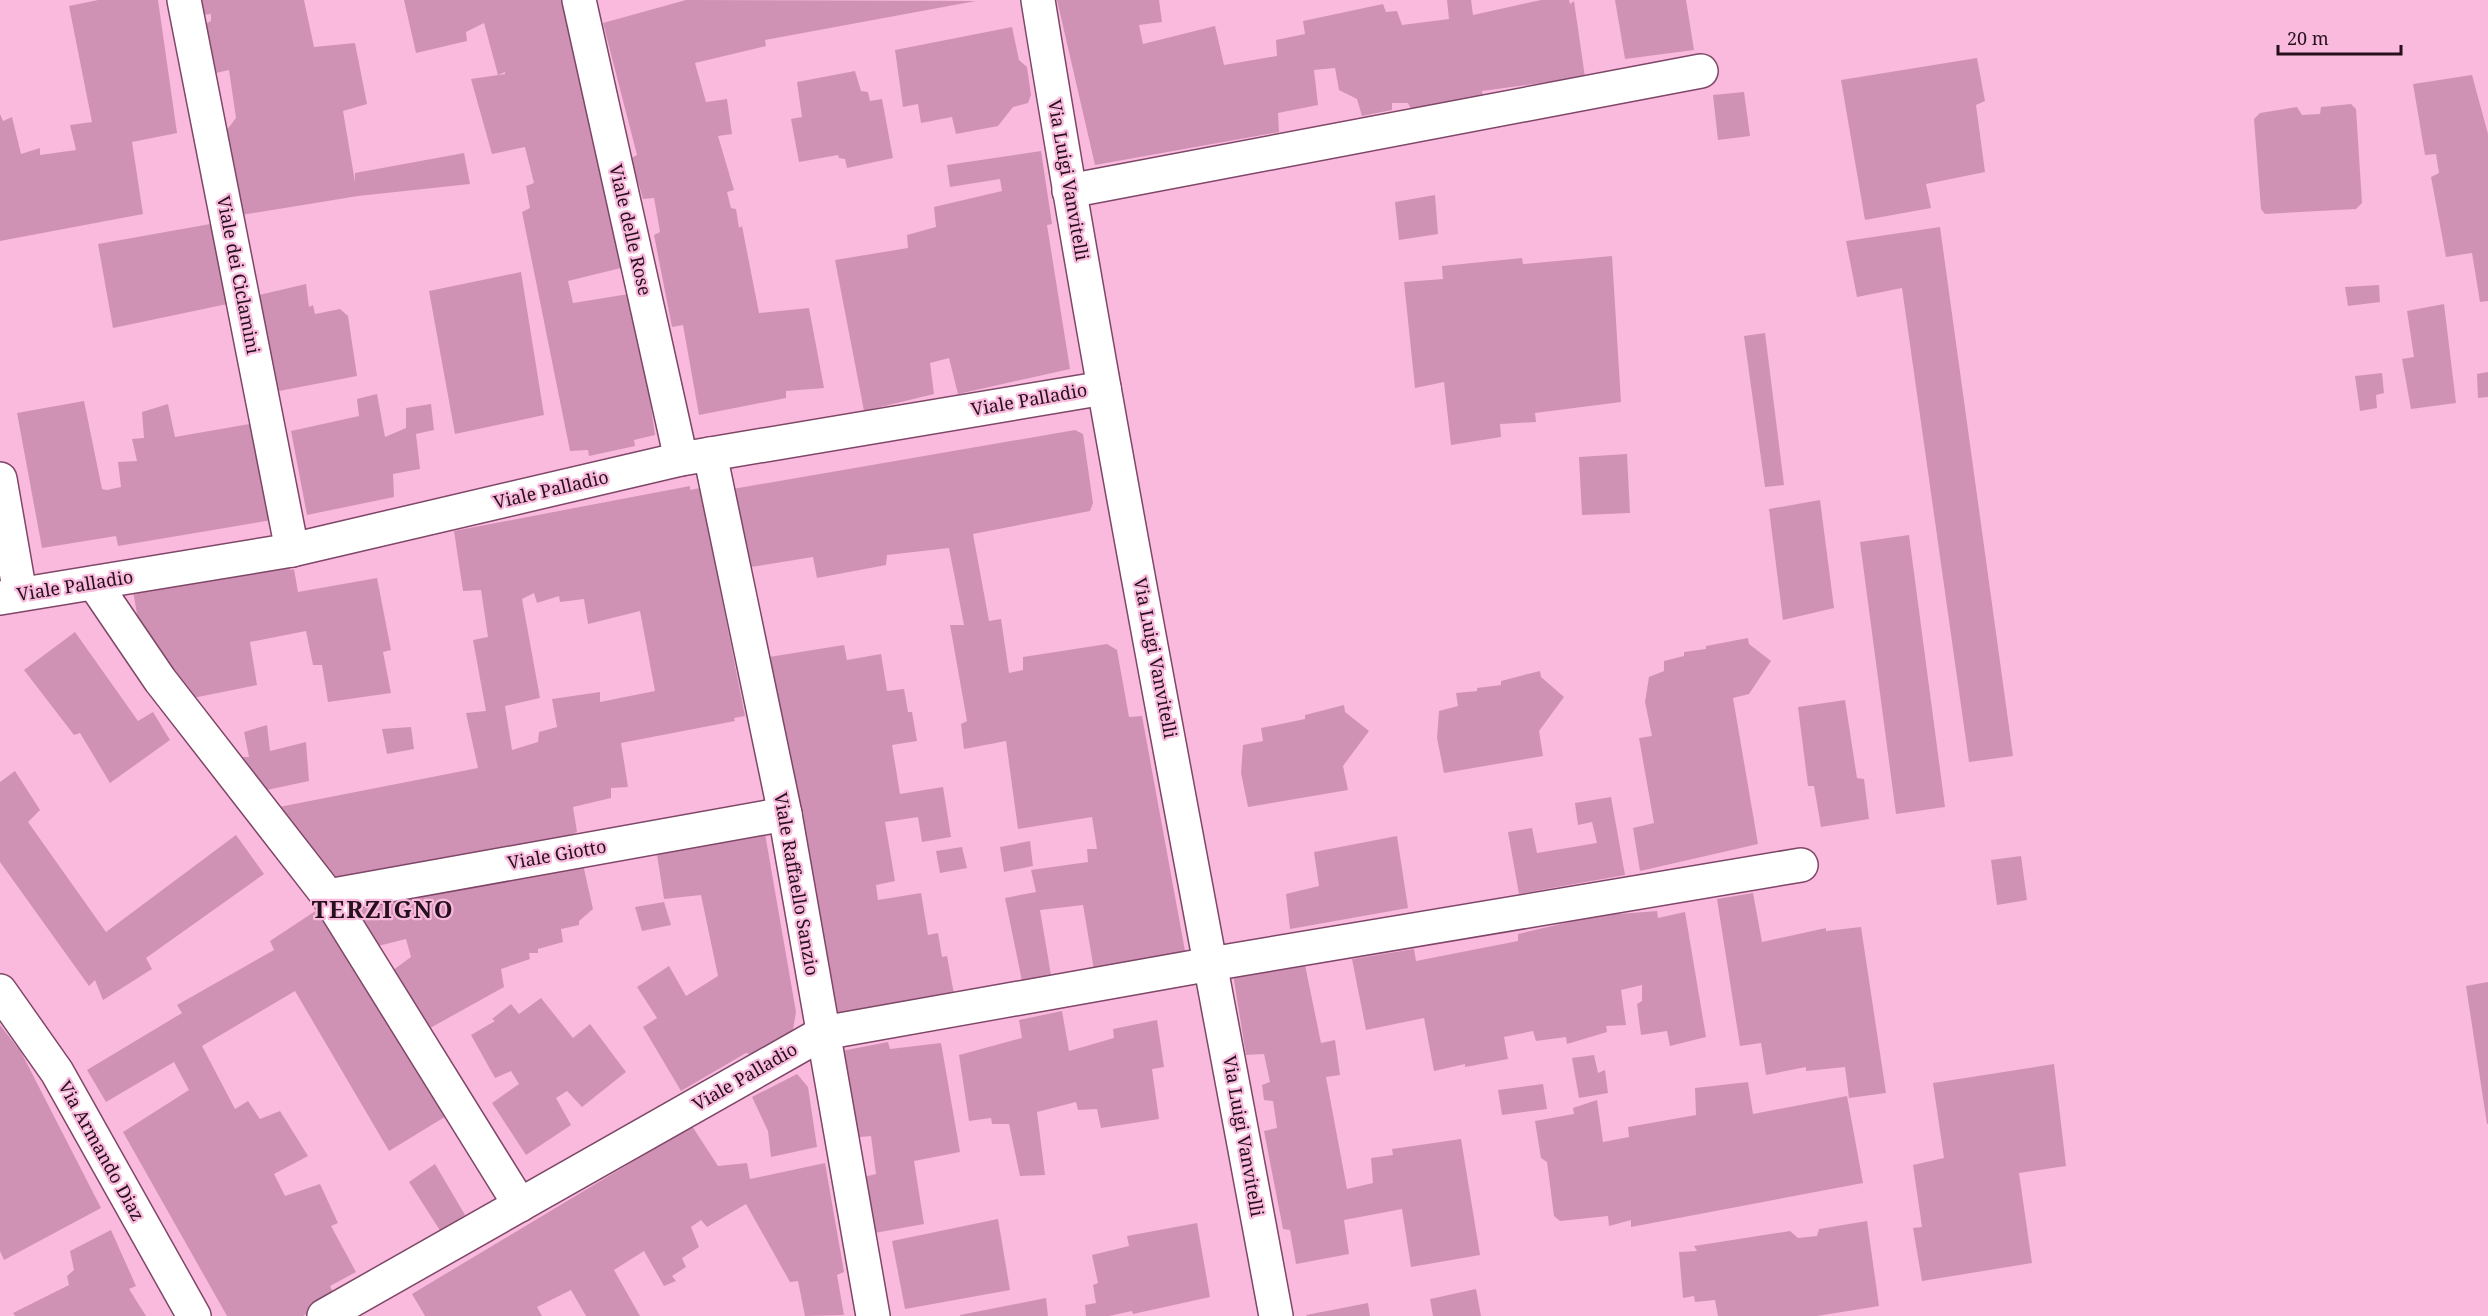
<svg xmlns="http://www.w3.org/2000/svg" width="2488" height="1316" font-family="'Noto Serif',serif">
  <style>
    .building { fill: #d092b4; fill-rule: evenodd }
    .lines { fill: none; stroke-linecap: round; stroke-linejoin: round }
    .minor-casing { stroke: #7e4767; stroke-width: 36 }
    .minor { stroke: #fff; stroke-width: 33 }
    .labels { text-anchor: middle; stroke-width: 4.5; stroke-linejoin: round; paint-order: stroke }
    .street-label { font-size: 18px; fill: #26101d; stroke: #fabadd }
    .district-label { font-size: 24px; font-weight: bold; letter-spacing: 1.5px; fill: #26101d; stroke: #fabadd }
  </style>
  <rect width="100%" height="100%" fill="#fabadd"/>
  <g class="building">
    <path d="M 98,0 L 158,0 L 177,133 L 132,142 L 143,214 L 0,241 L 0,114 L 3,121 L 12,117 L 21,154 L 40,148 L 40,155 L 76,150 L 70,125 L 92,122 L 69,6 Z"/>
    <path d="M 200,0 L 304,0 L 314,47 L 355,43 L 367,104 L 343,111 L 355,182 L 355,173 L 464,153 L 470,184 L 358,196 L 241,215 L 226,131 L 236,118 L 229,70 L 216,73 L 216,69 L 213,70 L 205,24 L 211,21 L 211,14 L 203,15 Z"/>
    <path d="M 404,0 L 564,0 L 629,266 L 568,281 L 573,303 L 635,293 L 655,435 L 634,440 L 635,446 L 589,456 L 588,450 L 570,451 L 522,212 L 530,208 L 526,186 L 534,183 L 525,147 L 492,154 L 471,79 L 505,74 L 505,72 L 498,75 L 484,23 L 466,32 L 467,41 L 416,53 Z"/>
    <path d="M 686,0 L 976,1 L 765,40 L 766,46 L 695,63 L 706,102 L 727,99 L 732,134 L 718,136 L 734,190 L 727,192 L 731,208 L 736,209 L 739,228 L 742,226 L 759,313 L 809,308 L 824,388 L 786,391 L 786,398 L 699,415 L 683,325 L 672,327 L 654,235 L 660,232 L 654,198 L 643,199 L 631,158 L 637,155 L 603,23 Z"/>
    <path d="M 1057,0 L 1159,0 L 1162,22 L 1139,25 L 1143,44 L 1215,26 L 1224,65 L 1277,56 L 1276,40 L 1305,34 L 1303,21 L 1383,4 L 1386,12 L 1397,11 L 1402,25 L 1449,19 L 1447,0 L 1471,0 L 1473,15 L 1541,0 L 1569,0 L 1570,4 L 1574,1 L 1585,77 L 1482,91 L 1483,97 L 1412,111 L 1408,103 L 1392,103 L 1392,110 L 1362,116 L 1357,99 L 1339,90 L 1335,68 L 1314,70 L 1318,105 L 1278,113 L 1279,132 L 1095,165 Z"/>
    <path d="M 1615,0 L 1686,0 L 1694,50 L 1625,59 Z"/>
    <path d="M 1012,27 L 1019,60 L 1027,67 L 1031,95 L 1028,103 L 1013,107 L 998,126 L 956,134 L 952,117 L 921,123 L 918,104 L 903,107 L 895,50 Z"/>
    <path d="M 1977,58 L 1985,101 L 1976,105 L 1985,172 L 1926,184 L 1931,208 L 1865,220 L 1841,80 Z"/>
    <path d="M 855,71 L 861,91 L 868,92 L 870,101 L 882,99 L 893,158 L 847,168 L 845,159 L 839,158 L 838,155 L 799,162 L 791,119 L 802,117 L 797,82 Z"/>
    <path d="M 2472,75 L 2488,134 L 2488,301 L 2480,302 L 2472,253 L 2446,257 L 2431,177 L 2439,173 L 2436,154 L 2425,155 L 2413,84 Z"/>
    <path d="M 1744,92 L 1750,136 L 1718,140 L 1713,95 Z"/>
    <path d="M 2351,104 L 2356,109 L 2362,203 L 2356,209 L 2265,214 L 2261,209 L 2254,119 L 2260,113 L 2297,107 L 2302,115 L 2320,114 L 2321,107 Z"/>
    <path d="M 1041,151 L 1052,224 L 1047,225 L 1070,369 L 958,394 L 949,358 L 930,363 L 934,394 L 864,411 L 835,260 L 908,248 L 907,235 L 936,227 L 934,207 L 1002,191 L 1000,179 L 950,187 L 947,165 Z"/>
    <path d="M 1435,195 L 1438,234 L 1399,240 L 1395,202 Z"/>
    <path d="M 216,223 L 232,303 L 113,328 L 98,244 Z"/>
    <path d="M 1940,227 L 2013,756 L 1969,762 L 1902,288 L 1857,297 L 1846,241 Z"/>
    <path d="M 1612,256 L 1621,402 L 1535,413 L 1536,422 L 1500,424 L 1501,437 L 1451,445 L 1444,382 L 1415,388 L 1404,282 L 1443,279 L 1442,266 L 1522,258 L 1523,264 Z"/>
    <path d="M 521,272 L 544,415 L 455,434 L 429,291 Z"/>
    <path d="M 306,284 L 309,307 L 313,305 L 315,314 L 340,309 L 348,316 L 357,376 L 274,392 L 259,295 Z"/>
    <path d="M 2379,285 L 2380,302 L 2348,306 L 2345,287 Z"/>
    <path d="M 2444,304 L 2456,403 L 2411,409 L 2402,359 L 2414,357 L 2407,311 Z"/>
    <path d="M 1765,333 L 1784,485 L 1765,487 L 1744,336 Z"/>
    <path d="M 2488,372 L 2488,397 L 2478,398 L 2477,374 Z"/>
    <path d="M 2382,373 L 2384,393 L 2376,395 L 2377,408 L 2360,411 L 2355,376 Z"/>
    <path d="M 377,394 L 385,437 L 406,428 L 406,408 L 431,404 L 434,430 L 416,434 L 420,469 L 393,474 L 394,497 L 307,515 L 291,431 L 359,416 L 357,399 Z"/>
    <path d="M 84,401 L 102,489 L 107,490 L 121,487 L 118,462 L 137,461 L 132,439 L 144,438 L 142,412 L 168,404 L 175,437 L 255,423 L 272,520 L 118,546 L 116,536 L 42,548 L 17,413 Z"/>
    <path d="M 1075,430 L 1083,434 L 1093,503 L 1090,511 L 973,534 L 989,621 L 1001,619 L 1009,673 L 1023,670 L 1023,657 L 1107,644 L 1117,650 L 1129,717 L 1142,716 L 1185,951 L 1094,970 L 1083,905 L 1040,910 L 1051,975 L 1022,981 L 1005,898 L 1036,892 L 1031,870 L 1088,862 L 1087,849 L 1097,849 L 1092,817 L 1018,829 L 1006,741 L 964,749 L 961,724 L 967,721 L 950,625 L 964,625 L 949,548 L 887,555 L 886,565 L 817,578 L 813,557 L 739,569 L 727,490 Z"/>
    <path d="M 1627,454 L 1630,513 L 1582,515 L 1579,457 Z"/>
    <path d="M 690,486 L 690,490 L 700,488 L 745,716 L 734,718 L 735,721 L 621,743 L 628,787 L 611,788 L 611,798 L 573,807 L 577,832 L 570,835 L 571,838 L 323,885 L 279,807 L 478,768 L 466,713 L 486,711 L 473,640 L 488,637 L 481,590 L 463,591 L 454,531 ZM 534,593 L 537,603 L 559,596 L 560,602 L 584,599 L 588,624 L 640,611 L 655,691 L 600,702 L 600,692 L 552,699 L 557,727 L 539,732 L 538,742 L 512,750 L 505,706 L 540,698 L 522,599 Z"/>
    <path d="M 1820,500 L 1834,608 L 1783,620 L 1769,509 Z"/>
    <path d="M 1909,535 L 1945,807 L 1896,814 L 1860,542 Z"/>
    <path d="M 289,564 L 290,570 L 294,569 L 298,592 L 377,578 L 391,650 L 383,652 L 391,693 L 328,702 L 322,665 L 313,665 L 306,631 L 250,642 L 257,685 L 188,699 L 140,631 L 133,591 Z"/>
    <path d="M 75,632 L 138,721 L 153,712 L 170,740 L 110,783 L 80,733 L 74,735 L 24,670 Z"/>
    <path d="M 1748,638 L 1749,644 L 1771,661 L 1749,694 L 1733,698 L 1758,844 L 1640,871 L 1633,828 L 1654,823 L 1639,738 L 1652,736 L 1645,702 L 1649,677 L 1664,671 L 1664,661 L 1684,656 L 1684,652 L 1706,649 L 1706,646 Z"/>
    <path d="M 844,645 L 847,660 L 881,654 L 887,691 L 904,689 L 908,712 L 912,712 L 917,741 L 892,745 L 900,794 L 943,787 L 951,837 L 922,842 L 918,817 L 885,822 L 895,881 L 876,885 L 878,900 L 921,893 L 928,935 L 938,933 L 942,957 L 947,956 L 954,994 L 836,1022 L 769,657 Z"/>
    <path d="M 1540,671 L 1541,677 L 1564,697 L 1539,731 L 1543,756 L 1444,773 L 1437,738 L 1439,711 L 1458,706 L 1456,693 L 1477,691 L 1477,688 L 1501,685 L 1501,681 Z"/>
    <path d="M 1845,700 L 1857,778 L 1864,779 L 1869,819 L 1821,827 L 1814,786 L 1808,786 L 1798,707 Z"/>
    <path d="M 1344,705 L 1345,712 L 1369,731 L 1343,766 L 1348,790 L 1248,807 L 1241,773 L 1243,745 L 1263,741 L 1261,728 L 1305,719 L 1305,715 Z"/>
    <path d="M 267,725 L 270,751 L 306,742 L 309,781 L 262,791 L 241,757 L 249,757 L 244,732 Z"/>
    <path d="M 411,727 L 414,749 L 387,754 L 382,729 Z"/>
    <path d="M 15,771 L 40,810 L 28,822 L 106,932 L 236,835 L 264,874 L 146,958 L 152,969 L 103,1000 L 95,980 L 89,986 L 0,862 L 0,782 Z"/>
    <path d="M 1611,797 L 1625,875 L 1519,894 L 1508,832 L 1532,828 L 1537,853 L 1597,843 L 1592,822 L 1578,825 L 1575,803 Z"/>
    <path d="M 763,822 L 796,1012 L 793,1030 L 787,1039 L 756,1056 L 746,1053 L 681,1091 L 643,1027 L 657,1018 L 637,987 L 669,966 L 686,996 L 718,976 L 701,895 L 664,899 L 655,842 Z"/>
    <path d="M 1397,836 L 1408,908 L 1290,929 L 1286,894 L 1319,886 L 1314,852 Z"/>
    <path d="M 1030,841 L 1033,866 L 1004,872 L 1000,847 Z"/>
    <path d="M 962,847 L 967,868 L 940,873 L 936,851 Z"/>
    <path d="M 2021,856 L 2027,900 L 1997,905 L 1991,860 Z"/>
    <path d="M 582,860 L 593,909 L 579,921 L 579,925 L 561,929 L 563,942 L 538,949 L 538,953 L 529,953 L 530,959 L 501,969 L 504,987 L 423,1032 L 385,976 L 411,957 L 406,939 L 370,948 L 361,932 L 359,910 L 372,894 Z"/>
    <path d="M 1753,893 L 1762,942 L 1826,928 L 1826,931 L 1861,927 L 1886,1093 L 1849,1098 L 1845,1067 L 1806,1071 L 1806,1067 L 1766,1075 L 1761,1043 L 1740,1046 L 1717,899 Z"/>
    <path d="M 664,902 L 671,925 L 642,931 L 635,907 Z"/>
    <path d="M 326,904 L 448,1115 L 389,1151 L 295,991 L 202,1046 L 235,1109 L 248,1101 L 260,1119 L 280,1111 L 308,1156 L 274,1174 L 285,1196 L 320,1184 L 338,1223 L 331,1226 L 356,1272 L 330,1286 L 335,1297 L 303,1316 L 227,1316 L 123,1132 L 189,1090 L 174,1062 L 106,1102 L 87,1070 L 182,1013 L 177,1005 L 274,950 L 270,941 Z"/>
    <path d="M 1617,911 L 1619,914 L 1657,911 L 1658,918 L 1685,912 L 1706,1037 L 1670,1046 L 1667,1031 L 1641,1035 L 1637,1004 L 1642,1001 L 1642,985 L 1621,990 L 1626,1025 L 1606,1026 L 1607,1032 L 1567,1044 L 1566,1037 L 1536,1041 L 1533,1031 L 1504,1037 L 1508,1059 L 1465,1067 L 1465,1064 L 1434,1071 L 1424,1018 L 1366,1030 L 1352,959 L 1414,949 L 1416,961 L 1518,941 L 1518,934 Z"/>
    <path d="M 1304,960 L 1321,1043 L 1335,1040 L 1340,1075 L 1326,1077 L 1347,1189 L 1373,1183 L 1371,1158 L 1393,1155 L 1392,1149 L 1461,1139 L 1480,1255 L 1411,1267 L 1402,1209 L 1344,1220 L 1349,1254 L 1296,1264 L 1290,1230 L 1283,1229 L 1264,1131 L 1277,1128 L 1273,1101 L 1264,1100 L 1262,1085 L 1270,1082 L 1264,1054 L 1246,1055 L 1233,974 Z"/>
    <path d="M 2488,982 L 2488,1124 L 2487,1124 L 2466,986 Z"/>
    <path d="M 541,998 L 573,1038 L 590,1024 L 626,1072 L 582,1107 L 567,1091 L 556,1098 L 571,1125 L 526,1155 L 492,1103 L 519,1084 L 511,1071 L 495,1078 L 471,1035 L 495,1021 L 492,1019 L 511,1004 L 519,1014 Z"/>
    <path d="M 1062,1011 L 1069,1051 L 1114,1038 L 1113,1029 L 1157,1020 L 1164,1067 L 1152,1069 L 1159,1119 L 1101,1128 L 1097,1109 L 1078,1110 L 1076,1102 L 1037,1112 L 1045,1175 L 1020,1176 L 1009,1124 L 992,1124 L 991,1118 L 969,1121 L 959,1055 L 1022,1038 L 1019,1020 Z"/>
    <path d="M 0,1025 L 21,1052 L 101,1208 L 4,1260 L 0,1251 Z"/>
    <path d="M 888,1042 L 890,1049 L 941,1043 L 960,1152 L 914,1161 L 924,1224 L 869,1234 L 860,1178 L 876,1174 L 871,1136 L 851,1138 L 831,1053 Z"/>
    <path d="M 1594,1055 L 1598,1073 L 1605,1070 L 1608,1093 L 1579,1098 L 1572,1058 Z"/>
    <path d="M 2054,1064 L 2066,1166 L 2019,1173 L 2032,1263 L 1922,1281 L 1913,1228 L 1922,1227 L 1913,1165 L 1944,1158 L 1933,1083 Z"/>
    <path d="M 797,1074 L 808,1087 L 817,1147 L 771,1157 L 768,1131 L 752,1097 Z"/>
    <path d="M 1748,1082 L 1753,1114 L 1847,1096 L 1863,1183 L 1631,1227 L 1631,1220 L 1609,1226 L 1608,1216 L 1560,1221 L 1554,1216 L 1547,1162 L 1541,1158 L 1535,1121 L 1574,1114 L 1573,1108 L 1597,1100 L 1603,1142 L 1629,1137 L 1628,1127 L 1696,1115 L 1695,1088 Z"/>
    <path d="M 1543,1084 L 1547,1109 L 1502,1115 L 1498,1090 Z"/>
    <path d="M 692,1126 L 718,1166 L 747,1163 L 750,1179 L 825,1163 L 844,1272 L 837,1275 L 844,1315 L 805,1316 L 798,1281 L 790,1282 L 746,1204 L 707,1227 L 701,1220 L 691,1227 L 699,1247 L 682,1258 L 686,1267 L 672,1276 L 676,1281 L 664,1286 L 644,1251 L 614,1270 L 640,1316 L 586,1316 L 571,1290 L 537,1307 L 542,1316 L 425,1316 L 412,1294 Z"/>
    <path d="M 435,1164 L 465,1215 L 441,1232 L 409,1182 Z"/>
    <path d="M 998,1219 L 1010,1290 L 905,1309 L 892,1241 Z"/>
    <path d="M 1867,1221 L 1879,1306 L 1817,1316 L 1718,1316 L 1715,1300 L 1695,1302 L 1694,1296 L 1683,1298 L 1679,1252 L 1697,1251 L 1694,1246 L 1790,1231 L 1798,1238 L 1817,1236 L 1819,1229 Z"/>
    <path d="M 1197,1223 L 1210,1297 L 1133,1314 L 1132,1311 L 1109,1316 L 1086,1316 L 1085,1305 L 1096,1303 L 1093,1285 L 1098,1283 L 1092,1255 L 1129,1246 L 1127,1236 Z"/>
    <path d="M 111,1230 L 136,1286 L 129,1289 L 146,1316 L 15,1316 L 13,1313 L 69,1285 L 67,1276 L 74,1270 L 70,1251 Z"/>
    <path d="M 1476,1289 L 1481,1316 L 1433,1316 L 1430,1299 Z"/>
    <path d="M 1046,1298 L 1048,1316 L 960,1316 L 960,1315 Z"/>
    <path d="M 1368,1303 L 1370,1316 L 1307,1316 L 1306,1315 Z"/>
  </g>
  <g class="lines">
    <defs>
      <g id="minor">
        <path d="M 184,0 L 292,550"/>
        <path d="M 579,0 L 681,459"/>
        <path d="M 1038,0 C 1109,440 1195,878 1276,1316"/>
        <path d="M 1069,191 L 1701,71"/>
        <path d="M 710,454 L 785,814 L 873,1316"/>
        <path d="M 0,479 L 20,594"/>
        <path d="M 94,583 L 160,680 L 328,896 L 520,1205"/>
        <path d="M 0,598 L 292,550 L 681,459 L 1104,388"/>
        <path d="M 328,896 L 785,814"/>
        <path d="M 0,991 L 57,1072 L 194,1316"/>
        <path d="M 324,1316 L 823,1033 L 1211,964 L 1801,865"/>
      </g>
    </defs>
    <use href="#minor" class="minor-casing"/>
    <use href="#minor" class="minor"/>
  </g>
  <g class="labels">
    <g class="street-label">
      <text transform="translate(1068 180) rotate(80)" y="6">Via Luigi Vanvitelli</text>
      <text transform="translate(630 230) rotate(77)" y="6">Viale delle Rose</text>
      <text transform="translate(238 275) rotate(79)" y="6">Viale dei Ciclamini</text>
      <text transform="translate(1029 400) rotate(-10)" y="6">Viale Palladio</text>
      <text transform="translate(551 490) rotate(-13)" y="6">Viale Palladio</text>
      <text transform="translate(75 586) rotate(-9)" y="6">Viale Palladio</text>
      <text transform="translate(1155 658) rotate(79)" y="6">Via Luigi Vanvitelli</text>
      <text transform="translate(557 855) rotate(-10)" y="6">Viale Giotto</text>
      <text transform="translate(796 884) rotate(80)" y="6">Viale Raffaello Sanzio</text>
      <text transform="translate(745 1077) rotate(-30)" y="6">Viale Palladio</text>
      <text transform="translate(1243 1136) rotate(80)" y="6">Via Luigi Vanvitelli</text>
      <text transform="translate(101 1151) rotate(61)" y="6">Via Armando Diaz</text>
    </g>
    <g class="district-label">
      <text x="383" y="918">TERZIGNO</text>
    </g>
  </g>
  <path d="M2278 45v9h123v-9" fill="none" stroke="#26101d" stroke-width="3"/>
  <text x="2287" y="45" font-size="18" fill="#26101d" stroke="#fabadd" stroke-width="4.5" paint-order="stroke">20 m</text>
</svg>
